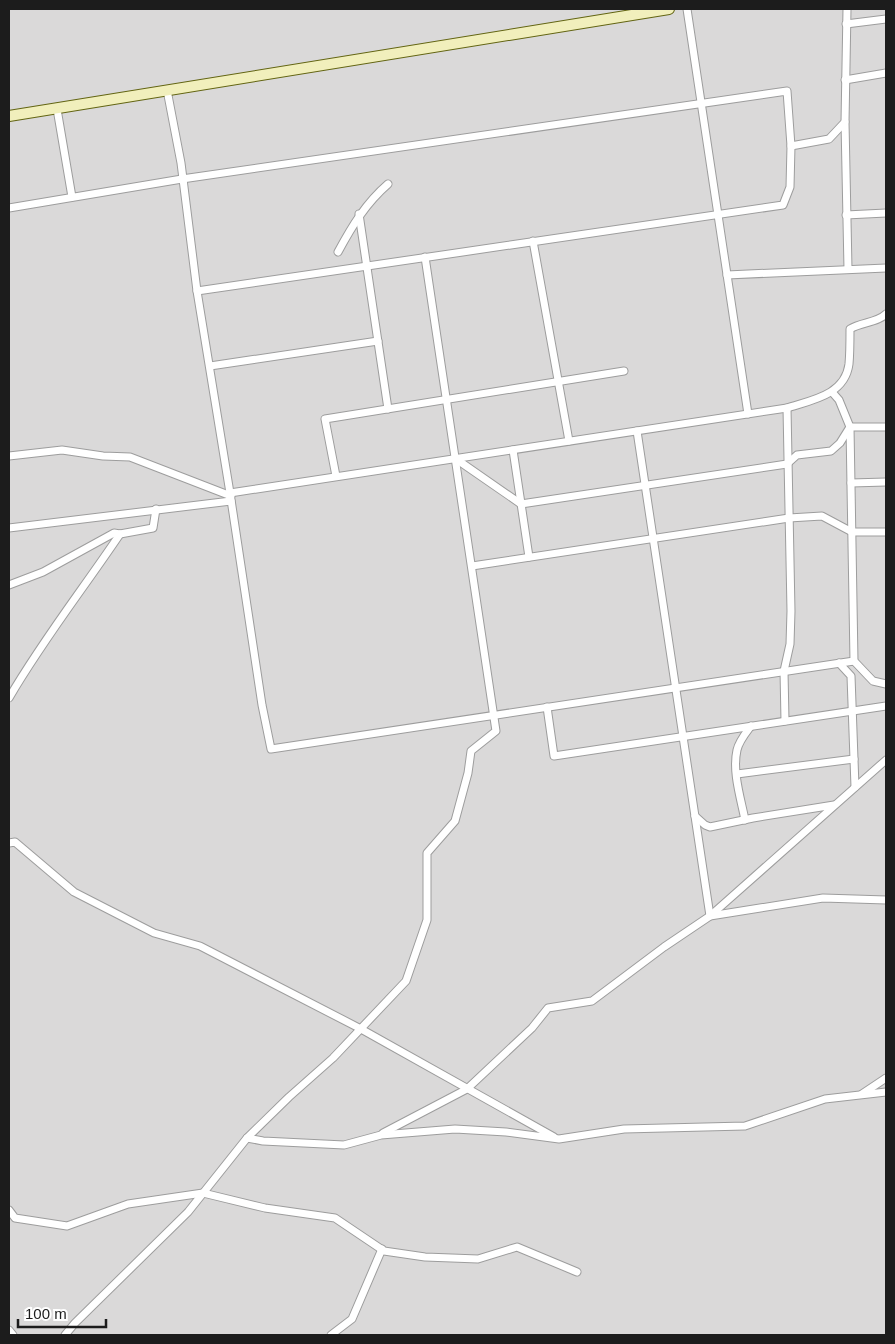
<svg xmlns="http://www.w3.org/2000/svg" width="895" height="1344" font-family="Helvetica,sans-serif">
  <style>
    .residential { fill: #dad9d9 }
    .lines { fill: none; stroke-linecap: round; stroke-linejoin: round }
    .stream { stroke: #a8ced4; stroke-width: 2 }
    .minor-casing { stroke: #9d9d9d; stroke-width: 9 }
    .secondary-casing { stroke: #626412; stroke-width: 12 }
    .minor { stroke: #fff; stroke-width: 7 }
    .secondary { stroke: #f1efbc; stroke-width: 10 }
  </style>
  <rect width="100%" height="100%" fill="#ece8e3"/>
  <rect class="residential" x="9" y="9" width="877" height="1326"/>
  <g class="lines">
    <path class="stream" d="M 11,9 L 78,9"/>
    <defs>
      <g id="minor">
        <path d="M 687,9 L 748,414"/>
        <path d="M 846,24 L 886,19"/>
        <path d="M 845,80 L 886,73"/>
        <path d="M 167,90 L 181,163 L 197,291 L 230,493 L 262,705 L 271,749 L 854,661"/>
        <path d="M 57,109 L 72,197"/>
        <path d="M 845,122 L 848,269"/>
        <path d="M 9,208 L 182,179 L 787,91 L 791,146"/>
        <path d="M 359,214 L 388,409"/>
        <path d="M 846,215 L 886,213"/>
        <path d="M 533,241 L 569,441"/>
        <path d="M 338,252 C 352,226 366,203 388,184"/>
        <path d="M 727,275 L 886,268"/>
        <path d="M 197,291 L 783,205 L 790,187 L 791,146 L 829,139 L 845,122 L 847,9"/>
        <path d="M 210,366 L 378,341"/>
        <path d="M 832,392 L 839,400 L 850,427 L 854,661 L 873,681 L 886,684"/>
        <path d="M 850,427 L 886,427"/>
        <path d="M 637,431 L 710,916 L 823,898 L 886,900"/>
        <path d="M 513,450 L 529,557"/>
        <path d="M 9,456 L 62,450 L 103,456 L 130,457 L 231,496"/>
        <path d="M 456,459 L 521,504 L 787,464 L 797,455 L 831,451 L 840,443 L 850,427"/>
        <path d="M 336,476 L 325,419 L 624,371"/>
        <path d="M 851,483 L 886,482"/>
        <path d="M 230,493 L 787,408 C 812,400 845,395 849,364 C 850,353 850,340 850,329 C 861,322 877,323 886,314"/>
        <path d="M 9,528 L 231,501"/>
        <path d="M 472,566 L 789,518 L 822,516 L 852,532 L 886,532"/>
        <path d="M 9,585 L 43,572 L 114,533 L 120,534 L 153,528 L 156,509"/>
        <path d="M 839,663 L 851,676 L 855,787"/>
        <path d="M 9,698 C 42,641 83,589 120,534"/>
        <path d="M 547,707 L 554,756 L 886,706"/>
        <path d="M 785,721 L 784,671 L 790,644 L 791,611 L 787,408"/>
        <path d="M 737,774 L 854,759"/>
        <path d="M 695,816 L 705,825 L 710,827 L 753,818 L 834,805"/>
        <path d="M 745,820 C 741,799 732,772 737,750 C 739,741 745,734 751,726"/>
        <path d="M 9,843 L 15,842 L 74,892 L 154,933 L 200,946 L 361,1029 L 554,1137"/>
        <path d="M 862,1094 L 886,1078"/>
        <path d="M 383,1133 L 467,1089 L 532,1028 L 548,1008 L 592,1001 L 664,947 L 710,916 L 886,760"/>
        <path d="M 247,1138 L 263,1141 L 344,1145 L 381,1135 L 455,1129 L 506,1132 L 559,1139 L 624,1129 L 745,1126 L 825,1099 L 886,1092"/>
        <path d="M 9,1210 L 15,1218 L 67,1226 L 128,1204 L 203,1193 L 265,1208 L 335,1218 L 384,1251 L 425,1257 L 478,1259 L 517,1247 L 577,1272"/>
        <path d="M 9,1330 L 13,1335"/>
        <path d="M 65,1335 L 75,1323 L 188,1212 L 247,1138 L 289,1097 L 333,1058 L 406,981 L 427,920 L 427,853 L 455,821 L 468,773 L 471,751 L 496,731 L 425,257"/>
        <path d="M 331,1335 L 352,1319 L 382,1249"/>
      </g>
      <path id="secondary" d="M 9,116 L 669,9"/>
    </defs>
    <use href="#minor" class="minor-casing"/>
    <use href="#secondary" class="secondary-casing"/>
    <use href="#minor" class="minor"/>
    <use href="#secondary" class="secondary"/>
  </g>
  <rect width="895" height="1344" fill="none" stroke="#1c1c1c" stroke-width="20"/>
  <path d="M18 1319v8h88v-8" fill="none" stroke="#1c1c1c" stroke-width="2.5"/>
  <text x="25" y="1319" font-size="15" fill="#1c1c1c" stroke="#ffffff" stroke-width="4" paint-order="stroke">100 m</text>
</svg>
